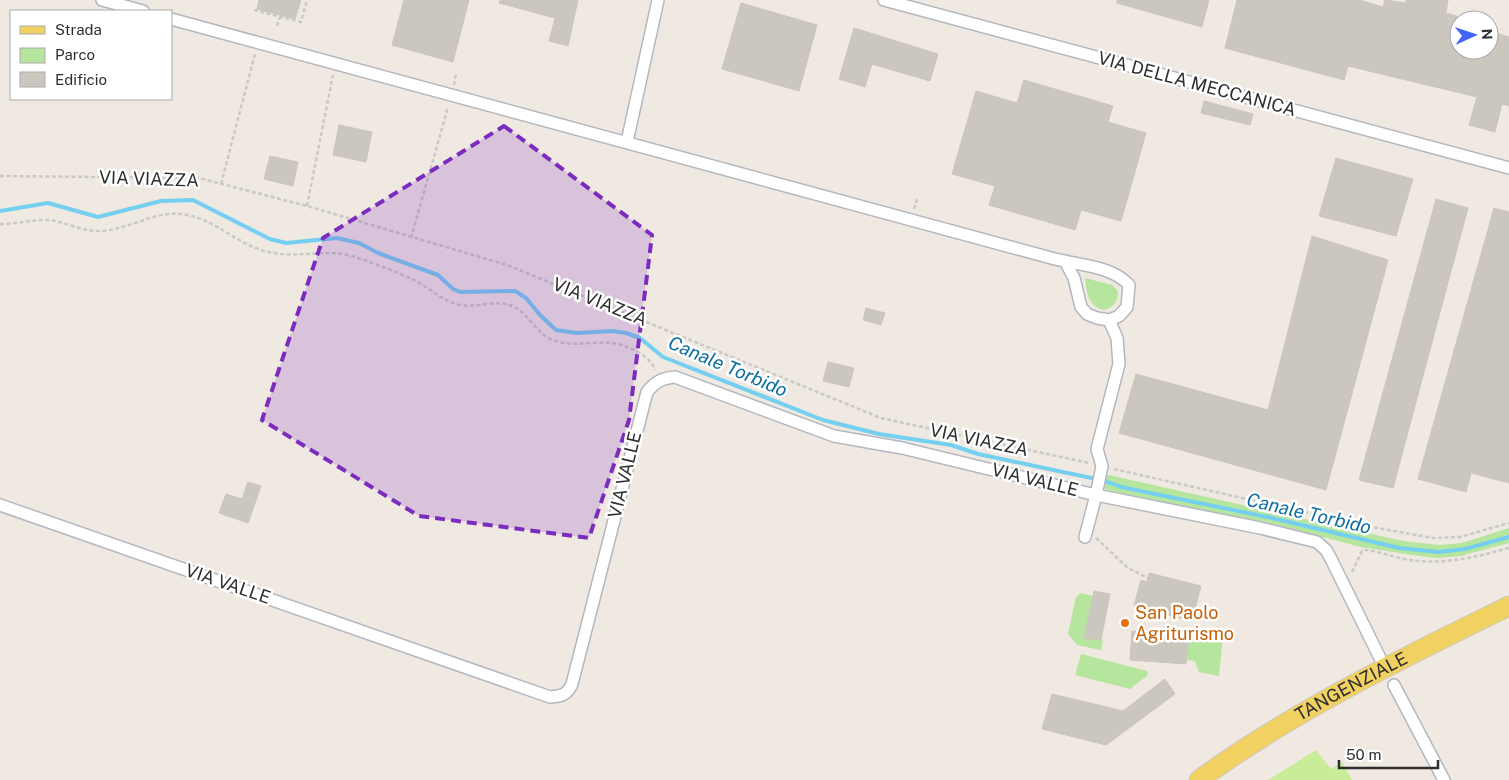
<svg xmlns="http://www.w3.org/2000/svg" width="1509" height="780" font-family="'Public Sans',sans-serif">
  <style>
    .green { fill: #b6e59e }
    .pitch { fill: #c9ec9a }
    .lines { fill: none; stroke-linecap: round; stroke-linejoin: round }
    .stream { stroke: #75cff0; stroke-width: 4 }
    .building { fill: #cbc7bf; stroke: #cbc5ba }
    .street-casing { stroke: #b4b7c1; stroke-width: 14 }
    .primary-casing { stroke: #c9c9c9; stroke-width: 21 }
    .path { stroke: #c9c9c9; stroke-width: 2.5; stroke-dasharray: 4 2.5; stroke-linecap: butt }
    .street { stroke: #fff; stroke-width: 11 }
    .primary { stroke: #f2d163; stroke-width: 19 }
    .marked { fill: #7b2cbf; fill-opacity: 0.2; stroke: #7b2cbf; stroke-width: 4; stroke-dasharray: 10 6; stroke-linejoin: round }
    .food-dot { fill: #e8710a; stroke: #fff; stroke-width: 2 }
    .labels { text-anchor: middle; stroke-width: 5; stroke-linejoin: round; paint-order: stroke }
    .street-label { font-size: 18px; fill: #2e2e2e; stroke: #fff }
    .food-label { font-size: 18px; fill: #c56008; stroke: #fff; text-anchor: start }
    .water-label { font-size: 19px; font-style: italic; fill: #0d6fa3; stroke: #fff }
  </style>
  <rect width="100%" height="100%" fill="#efe9e1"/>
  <g class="green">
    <path d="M 1085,278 L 1112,285 L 1118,291 C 1118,302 1114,308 1103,310 C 1087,305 1087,292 1085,278 Z"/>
    <path d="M 1109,475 L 1403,541 L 1440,545 L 1462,543 L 1509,528 L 1509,543 L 1461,556 L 1437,558 L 1412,555 L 1361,547 L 1265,522 L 1192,510 L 1107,490 L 1103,486 L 1105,476 Z"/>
    <path d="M 1081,593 L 1093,596 L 1084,638 L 1103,640 L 1101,650 L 1077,645 L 1068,634 L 1076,597 Z"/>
    <path d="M 1189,636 L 1223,636 L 1219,676 L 1199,672 L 1195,661 L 1187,660 Z"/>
    <path d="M 1081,654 L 1147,671 L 1148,675 L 1130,689 L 1075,675 Z"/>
  </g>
  <path class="pitch" d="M 1316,750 L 1331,769 L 1342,762 L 1352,780 L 1268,780 Z"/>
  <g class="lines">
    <g class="stream">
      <path d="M 0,211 L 48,203 L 98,217 L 161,201 L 193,200 L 270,239 L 286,243 L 337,238 L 359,243 L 378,253 L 438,275 L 453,289 L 460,292 L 515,291 L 526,298 L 540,315 L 556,330 L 577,333 L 612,331 L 626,333 L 640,338 L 663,357 L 823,420 L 879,434 L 951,445 L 978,454 L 1096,479"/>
      <path d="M 1105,481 L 1121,487 L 1272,518 L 1399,548 L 1438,552 L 1465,549 L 1509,537"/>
    </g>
  </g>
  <g class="building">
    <path d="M 259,0 L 301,0 L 295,19 L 257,9 Z"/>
    <path d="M 404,0 L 469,0 L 453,62 L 392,45 Z"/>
    <path d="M 500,0 L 578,0 L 568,46 L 549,41 L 555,18 L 499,3 Z"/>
    <path d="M 1117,0 L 1209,0 L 1202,27 L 1117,3 Z"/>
    <path d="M 1237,0 L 1359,0 L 1383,7 L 1385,0 L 1406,3 L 1406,0 L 1448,0 L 1446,13 L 1459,17 L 1459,50 L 1489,50 L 1489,31 L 1509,37 L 1509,106 L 1502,104 L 1495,132 L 1469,125 L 1477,97 L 1348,66 L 1344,80 L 1225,48 Z"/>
    <path d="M 741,3 L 817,25 L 799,91 L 722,69 Z"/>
    <path d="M 854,28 L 938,54 L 930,81 L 872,64 L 865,87 L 839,79 Z"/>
    <path d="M 1024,80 L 1113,106 L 1108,122 L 1146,133 L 1121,221 L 1081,210 L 1075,230 L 989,205 L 995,186 L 952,174 L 976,91 L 1017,103 Z"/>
    <path d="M 1204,101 L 1253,114 L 1250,125 L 1201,113 Z"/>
    <path d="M 339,125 L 372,132 L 366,162 L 333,155 Z"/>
    <path d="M 270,156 L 298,162 L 293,186 L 264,179 Z"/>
    <path d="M 1336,158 L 1413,179 L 1396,236 L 1319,216 Z"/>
    <path d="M 1436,199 L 1468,208 L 1393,488 L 1359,480 Z"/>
    <path d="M 1494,208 L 1509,212 L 1509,483 L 1471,473 L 1466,492 L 1418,479 Z"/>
    <path d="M 1312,236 L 1388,260 L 1326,490 L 1119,433 L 1136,374 L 1268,410 Z"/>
    <path d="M 866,308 L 885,313 L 881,325 L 863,320 Z"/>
    <path d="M 828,362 L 854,368 L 849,387 L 823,381 Z"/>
    <path d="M 248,482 L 261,486 L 248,523 L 219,513 L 226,494 L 242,499 Z"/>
    <path d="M 1149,573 L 1201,586 L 1192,621 L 1134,606 L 1141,580 L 1147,582 Z"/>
    <path d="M 1094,591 L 1110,594 L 1101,640 L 1084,638 Z"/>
    <path d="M 1132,631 L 1189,636 L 1186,664 L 1130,660 Z"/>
    <path d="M 1165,679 L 1175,694 L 1106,745 L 1042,729 L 1052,694 L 1123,711 Z"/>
  </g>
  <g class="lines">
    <defs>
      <g id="street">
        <path d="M 102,0 L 143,11"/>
        <path d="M 884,0 L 1509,168"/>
        <path d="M 171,19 L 1055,259 C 1079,265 1112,266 1129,285 L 1127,307 L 1119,316 L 1109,320 L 1097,318 L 1087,314 L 1081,307 L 1074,278 L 1065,261"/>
        <path d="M 627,142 L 658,0"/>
        <path d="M 0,505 L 550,697 C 562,696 567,695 572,684 L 647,392 C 655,382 662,378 675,377 L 834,436 L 902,448 L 1096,495 L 1260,528 L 1317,542 L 1326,550 L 1331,559 L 1380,658"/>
        <path d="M 1085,537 L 1096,495 L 1102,466 L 1097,449 L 1119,364 L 1117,338 L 1109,320"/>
        <path d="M 1394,685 L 1444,780"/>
      </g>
      <g id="primary">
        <path id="s1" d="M 1199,780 C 1295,710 1403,658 1509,606"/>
      </g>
    </defs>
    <use href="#street" class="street-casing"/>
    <use href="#primary" class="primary-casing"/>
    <g class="path">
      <path d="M 254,10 L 301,22 L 307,0"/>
      <path d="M 277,26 L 280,17"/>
      <path d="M 454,85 L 456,74"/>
      <path d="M 0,176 L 199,178 L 307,206 L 507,265 L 881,418 L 1089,463"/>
      <path d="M 221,184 L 255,54"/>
      <path d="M 307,206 L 333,75"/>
      <path d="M 914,209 L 917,199"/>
      <path d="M 0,224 C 15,224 30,220 45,220 C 64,220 81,232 100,231 C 128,230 154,211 181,214 C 212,217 236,243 264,251 C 295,259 315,250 343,254 C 357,256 399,273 414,280 C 431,288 441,301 460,305 C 477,308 496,299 512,306 C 530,313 536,336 556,341 C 575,347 593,341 612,343 C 626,344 651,356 655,370"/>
      <path d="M 411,238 L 448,107"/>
      <path d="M 1114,469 L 1366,526 L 1433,538 L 1460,537 L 1509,523"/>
      <path d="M 1096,538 L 1128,568 L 1148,578"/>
      <path d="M 1352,572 L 1362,551 L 1365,550 C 1379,551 1395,558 1410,560 C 1444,565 1476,557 1509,548"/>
    </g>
    <use href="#street" class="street"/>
    <use href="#primary" class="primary"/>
  </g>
  <path class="marked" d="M 504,126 L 652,235 L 629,420 L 589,538 L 419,516 L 262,420 L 323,238 Z"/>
  <circle class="food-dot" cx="1125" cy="623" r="5"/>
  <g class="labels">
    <g class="street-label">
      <text transform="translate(1197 84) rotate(15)" y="6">VIA DELLA MECCANICA</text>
      <text transform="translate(149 179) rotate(2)" y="6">VIA VIAZZA</text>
      <text transform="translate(600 302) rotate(22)" y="6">VIA VIAZZA</text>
      <text transform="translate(979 440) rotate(12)" y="6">VIA VIAZZA</text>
      <text transform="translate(625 475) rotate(-76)" y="6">VIA VALLE</text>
      <text transform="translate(1035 480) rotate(14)" y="6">VIA VALLE</text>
      <text transform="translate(228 584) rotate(19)" y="6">VIA VALLE</text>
      <text dy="6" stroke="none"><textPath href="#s1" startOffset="179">TANGENZIALE</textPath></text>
    </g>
    <g class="food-label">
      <text x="1135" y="619">San Paolo<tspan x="1135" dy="21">Agriturismo</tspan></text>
    </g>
    <g class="water-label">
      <text transform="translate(728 366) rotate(23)" y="7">Canale Torbido</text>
      <text transform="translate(1309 513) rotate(13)" y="7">Canale Torbido</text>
    </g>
  </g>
  <rect x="10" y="10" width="162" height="90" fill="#ffffff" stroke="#ababab"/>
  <rect x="20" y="26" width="25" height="8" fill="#f2d163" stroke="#ababab"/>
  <text x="55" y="35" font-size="15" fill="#2e2e2e">Strada</text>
  <rect x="20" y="48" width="25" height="15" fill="#b6e59e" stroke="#ababab"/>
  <text x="55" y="60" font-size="15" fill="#2e2e2e">Parco</text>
  <rect x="20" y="72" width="25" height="15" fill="#cbc7bf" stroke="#ababab"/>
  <text x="55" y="85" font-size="15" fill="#2e2e2e">Edificio</text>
  <g transform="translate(1474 35) rotate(87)"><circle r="24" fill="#ffffff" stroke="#ababab"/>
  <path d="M0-4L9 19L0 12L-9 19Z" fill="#4264fb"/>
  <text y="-8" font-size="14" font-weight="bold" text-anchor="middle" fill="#2e2e2e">N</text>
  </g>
  <path d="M1339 760v8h99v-8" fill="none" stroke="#2e2e2e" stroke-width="2.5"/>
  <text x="1346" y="760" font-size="15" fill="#2e2e2e" stroke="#ffffff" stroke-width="4" paint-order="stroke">50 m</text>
</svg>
